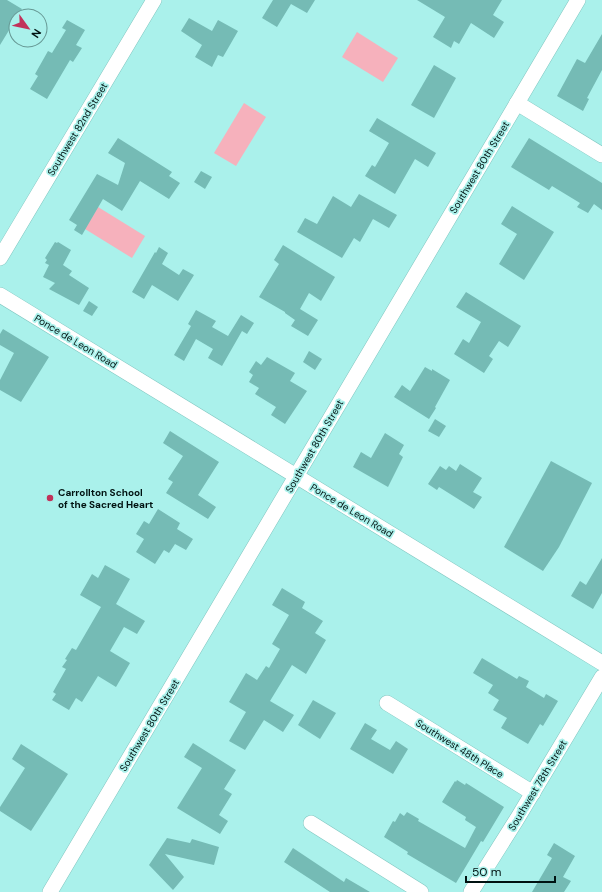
<svg xmlns="http://www.w3.org/2000/svg" width="602" height="892" font-family="'DM Sans',sans-serif">
  <style>
    .garden { fill: #f6b1bc }
    .building { fill: #75bbb5 }
    .lines { fill: none; stroke-linecap: round; stroke-linejoin: round }
    .minor-casing { stroke: #80c6c0; stroke-width: 16 }
    .minor { stroke: #fff; stroke-width: 15 }
    .poi-dot { fill: #c1325a; stroke: #aaf1eb; stroke-width: 1.5 }
    .labels { text-anchor: middle; stroke-width: 3.5; stroke-linejoin: round; paint-order: stroke }
    .street-label { font-size: 10px; fill: #001211; stroke: #aaf1eb }
    .poi-label { font-size: 10px; font-weight: bold; fill: #001211; stroke: #aaf1eb; text-anchor: start }
  </style>
  <rect width="100%" height="100%" fill="#aaf1eb"/>
  <g class="garden">
    <path d="M 357,32 L 398,58 L 383,82 L 342,57 Z"/>
    <path d="M 244,103 L 266,117 L 236,166 L 214,153 Z"/>
    <path d="M 98,207 L 145,236 L 132,258 L 85,229 Z"/>
  </g>
  <g class="building">
    <path d="M 0,0 L 7,0 L 22,9 L 18,16 L 16,16 L 16,31 L 11,27 L 0,45 Z"/>
    <path d="M 273,0 L 315,0 L 307,13 L 291,4 L 277,27 L 262,18 Z"/>
    <path d="M 417,0 L 502,0 L 493,15 L 504,22 L 494,38 L 471,23 L 459,44 L 454,41 L 451,48 L 433,37 L 445,17 Z"/>
    <path d="M 189,18 L 212,31 L 218,20 L 238,31 L 223,57 L 218,55 L 212,67 L 195,57 L 202,45 L 181,31 Z"/>
    <path d="M 67,20 L 85,30 L 76,45 L 82,48 L 73,62 L 70,60 L 47,99 L 30,89 L 38,76 L 35,74 L 48,51 L 52,53 L 66,30 L 62,28 Z"/>
    <path d="M 602,34 L 602,70 L 587,98 L 589,99 L 583,111 L 557,96 L 577,59 L 585,63 Z"/>
    <path d="M 434,65 L 456,78 L 434,118 L 411,105 Z"/>
    <path d="M 377,118 L 436,153 L 428,167 L 415,159 L 395,194 L 365,176 L 372,165 L 375,167 L 389,143 L 369,131 Z"/>
    <path d="M 118,138 L 172,172 L 169,176 L 180,183 L 169,199 L 140,181 L 122,211 L 103,199 L 82,235 L 74,230 L 77,225 L 69,220 L 97,174 L 118,185 L 125,163 L 108,153 Z"/>
    <path d="M 529,138 L 602,183 L 602,210 L 594,204 L 588,213 L 577,207 L 580,203 L 552,186 L 549,190 L 511,167 Z"/>
    <path d="M 201,171 L 212,177 L 205,189 L 194,182 Z"/>
    <path d="M 359,194 L 397,215 L 389,228 L 373,219 L 360,242 L 354,238 L 342,258 L 297,232 L 305,218 L 317,224 L 333,196 L 351,207 Z"/>
    <path d="M 512,206 L 554,232 L 524,280 L 499,264 L 517,234 L 501,224 Z"/>
    <path d="M 55,242 L 57,243 L 58,242 L 71,250 L 63,265 L 72,271 L 69,275 L 89,288 L 79,305 L 49,289 L 55,283 L 43,277 L 49,265 L 45,263 L 47,260 L 45,258 Z"/>
    <path d="M 283,245 L 335,277 L 321,301 L 309,293 L 300,309 L 318,320 L 308,336 L 291,326 L 295,320 L 285,313 L 285,312 L 259,297 L 279,264 L 274,260 Z"/>
    <path d="M 159,247 L 168,253 L 162,264 L 179,275 L 183,269 L 194,275 L 178,301 L 152,285 L 144,299 L 132,292 L 155,252 L 156,253 Z"/>
    <path d="M 466,292 L 521,326 L 508,347 L 499,341 L 489,356 L 493,359 L 484,373 L 454,354 L 463,339 L 469,343 L 481,322 L 456,307 Z"/>
    <path d="M 89,301 L 98,307 L 92,316 L 83,311 Z"/>
    <path d="M 196,310 L 216,321 L 212,327 L 228,336 L 241,315 L 254,323 L 247,334 L 242,331 L 222,366 L 208,358 L 213,349 L 196,339 L 184,361 L 174,355 L 191,326 L 188,324 Z"/>
    <path d="M 3,329 L 49,357 L 21,402 L 0,390 L 0,380 L 14,353 L 0,345 L 0,334 Z"/>
    <path d="M 309,351 L 322,359 L 315,370 L 303,362 Z"/>
    <path d="M 267,357 L 295,373 L 290,381 L 307,391 L 285,424 L 271,415 L 276,407 L 255,394 L 259,388 L 249,382 L 253,375 L 249,372 L 256,361 L 261,365 Z"/>
    <path d="M 425,367 L 432,371 L 432,369 L 450,380 L 435,407 L 436,408 L 429,419 L 394,397 L 402,385 L 410,391 Z"/>
    <path d="M 435,419 L 446,426 L 439,437 L 428,431 Z"/>
    <path d="M 170,431 L 219,462 L 198,495 L 216,507 L 208,519 L 166,493 L 173,482 L 168,479 L 183,456 L 163,443 Z"/>
    <path d="M 385,433 L 404,445 L 399,454 L 403,457 L 388,487 L 353,467 L 361,452 L 371,458 Z"/>
    <path d="M 551,461 L 592,483 L 559,547 L 543,571 L 504,547 Z"/>
    <path d="M 460,464 L 482,478 L 473,492 L 482,497 L 474,509 L 439,487 L 437,490 L 428,484 L 440,466 L 446,470 L 449,466 L 456,471 Z"/>
    <path d="M 158,509 L 180,523 L 177,529 L 193,539 L 186,550 L 175,544 L 169,553 L 164,550 L 155,564 L 136,552 L 144,539 L 136,534 L 144,521 L 149,524 Z"/>
    <path d="M 602,558 L 602,593 L 593,609 L 571,596 L 580,581 L 586,585 Z"/>
    <path d="M 105,565 L 130,579 L 116,604 L 145,621 L 137,634 L 124,627 L 110,651 L 130,663 L 116,687 L 98,676 L 82,702 L 76,698 L 69,710 L 52,700 L 56,694 L 53,692 L 66,669 L 62,667 L 67,660 L 65,659 L 72,648 L 76,650 L 101,607 L 80,595 L 92,574 L 98,578 Z"/>
    <path d="M 282,588 L 305,602 L 302,608 L 323,621 L 315,633 L 326,640 L 306,674 L 292,665 L 270,701 L 294,715 L 283,732 L 264,720 L 245,750 L 229,741 L 246,712 L 229,702 L 246,673 L 257,680 L 266,666 L 269,668 L 280,649 L 272,644 L 289,615 L 272,605 Z"/>
    <path d="M 482,658 L 517,679 L 519,676 L 529,681 L 526,687 L 544,698 L 546,694 L 558,701 L 543,726 L 540,724 L 528,744 L 501,728 L 507,718 L 493,710 L 499,700 L 488,693 L 493,685 L 473,673 Z"/>
    <path d="M 313,700 L 336,713 L 320,739 L 298,725 Z"/>
    <path d="M 365,723 L 377,730 L 371,739 L 390,750 L 396,741 L 408,749 L 393,774 L 350,749 Z"/>
    <path d="M 193,743 L 236,770 L 224,789 L 232,794 L 219,815 L 228,821 L 220,834 L 177,808 L 202,768 L 184,757 Z"/>
    <path d="M 21,744 L 68,774 L 31,831 L 0,811 L 0,807 L 25,768 L 12,759 Z"/>
    <path d="M 457,780 L 465,785 L 466,783 L 504,807 L 483,842 L 481,841 L 456,883 L 429,867 L 407,854 L 408,852 L 384,837 L 393,821 L 395,822 L 400,813 L 404,816 L 407,812 L 419,819 L 418,821 L 465,848 L 476,827 L 465,820 L 466,817 L 442,802 L 455,781 L 456,782 Z"/>
    <path d="M 167,838 L 190,843 L 192,839 L 219,847 L 214,865 L 165,854 L 184,877 L 173,890 L 149,865 Z"/>
    <path d="M 554,843 L 575,856 L 563,877 L 571,881 L 564,892 L 532,892 L 552,858 L 547,855 Z"/>
    <path d="M 293,848 L 344,882 L 346,878 L 370,892 L 330,892 L 284,862 Z"/>
  </g>
  <g class="lines">
    <defs>
      <g id="minor">
        <path d="M 517,103 L 602,155"/>
        <path d="M 0,258 L 154,0"/>
        <path d="M 0,295 L 602,663"/>
        <path d="M 387,703 L 533,793"/>
        <path d="M 311,823 L 421,892"/>
        <path d="M 50,892 L 578,0"/>
        <path d="M 471,892 L 517,819 L 602,677"/>
      </g>
    </defs>
    <use href="#minor" class="minor-casing"/>
    <use href="#minor" class="minor"/>
  </g>
  <circle class="poi-dot" cx="50" cy="498" r="4"/>
  <g class="labels">
    <g class="street-label">
      <text transform="translate(77 129) rotate(-59)" y="4">Southwest 82nd Street</text>
      <text transform="translate(479 167) rotate(-59)" y="4">Southwest 80th Street</text>
      <text transform="translate(76 341) rotate(31)" y="4">Ponce de Leon Road</text>
      <text transform="translate(314 446) rotate(-60)" y="4">Southwest 80th Street</text>
      <text transform="translate(352 510) rotate(31)" y="4">Ponce de Leon Road</text>
      <text transform="translate(149 725) rotate(-59)" y="4">Southwest 80th Street</text>
      <text transform="translate(460 748) rotate(32)" y="4">Southwest 48th Place</text>
      <text transform="translate(537 785) rotate(-59)" y="4">Southwest 78th Street</text>
    </g>
    <g class="poi-label">
      <text x="58" y="496">Carrollton School<tspan x="58" dy="12">of the Sacred Heart</tspan></text>
    </g>
  </g>
  <g transform="translate(28 28) rotate(123)"><circle r="19" fill="#aaf1eb" stroke="#669894"/>
  <path d="M0-3L7 15L0 10L-7 15Z" fill="#c1325a"/>
  <text y="-6" font-size="11" font-weight="bold" text-anchor="middle" fill="#001211">N</text>
  </g>
  <path d="M466 876v6h89v-6" fill="none" stroke="#001211" stroke-width="2"/>
  <text x="472" y="876" font-size="12" fill="#001211" stroke="#aaf1eb" stroke-width="3" paint-order="stroke">50 m</text>
</svg>
